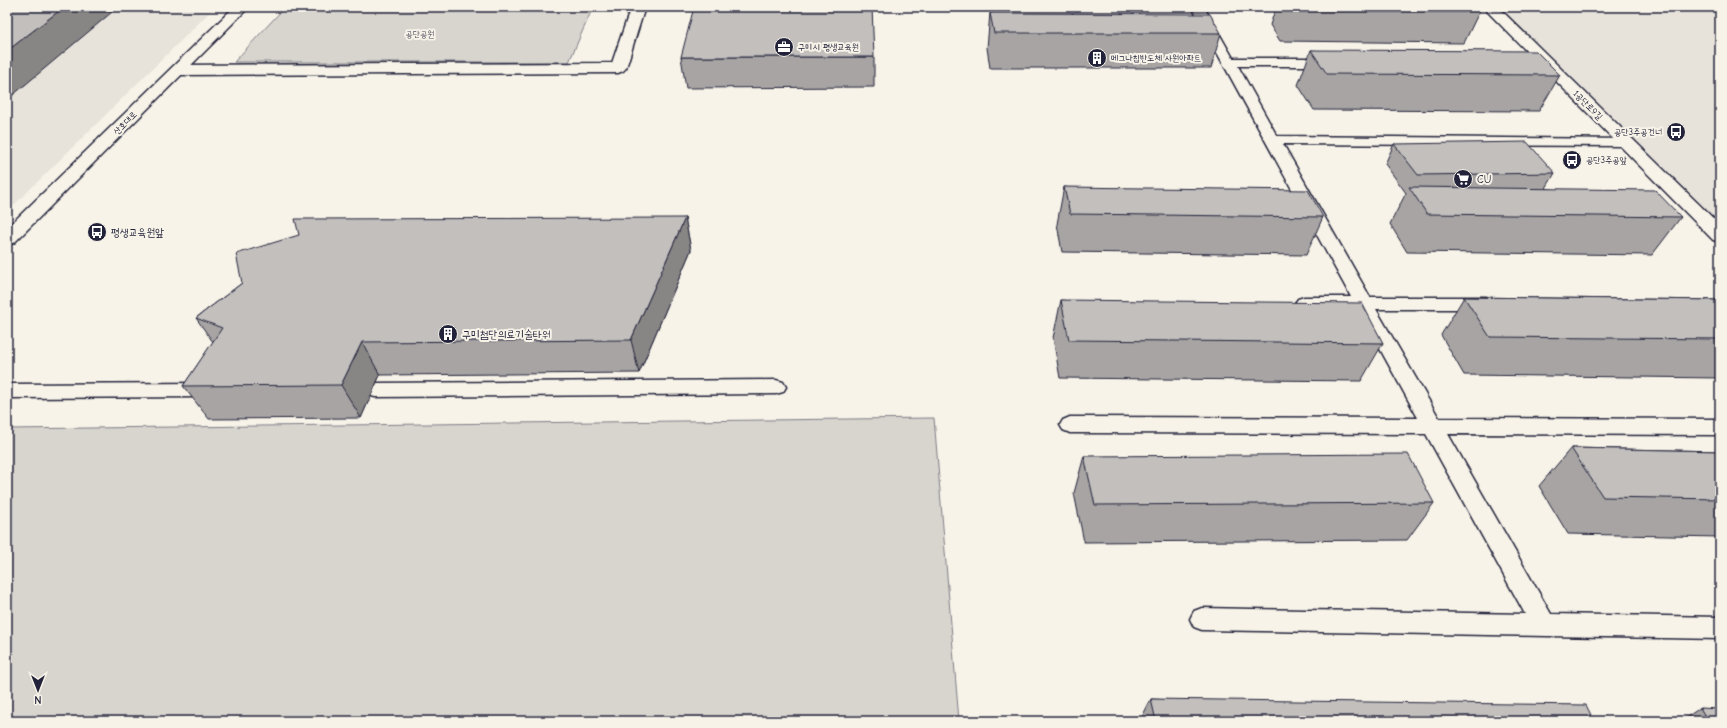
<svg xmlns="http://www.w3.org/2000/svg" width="1727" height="728" font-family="'Comic Neue','Poor Story',sans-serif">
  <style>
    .built { fill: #e7e3db }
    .green { fill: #d8d5cf; stroke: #7d7c85 }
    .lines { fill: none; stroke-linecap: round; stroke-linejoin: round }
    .service-casing { stroke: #22223b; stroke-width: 3 }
    .minor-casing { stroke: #22223b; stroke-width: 3 }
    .tertiary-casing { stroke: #22223b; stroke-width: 3 }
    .service { fill: #f7f3e8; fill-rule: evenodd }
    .minor { fill: #f7f3e8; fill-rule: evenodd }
    .tertiary { fill: #f7f3e8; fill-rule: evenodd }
    .wall { fill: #a7a4a3; stroke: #22223b }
    .shaded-wall { fill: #888684; stroke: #22223b }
    .building { fill: #c2bfbd; stroke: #22223b }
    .labels { text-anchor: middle; stroke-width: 4; stroke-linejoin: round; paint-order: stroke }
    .far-park-label { font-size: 9px; fill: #504f60; stroke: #f7f3e8 }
    .far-poi-label { font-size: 9px; fill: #22223b; stroke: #f7f3e8; text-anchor: start }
    .far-street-label { font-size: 9px; fill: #22223b; stroke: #f7f3e8 }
    .poi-label { font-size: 11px; fill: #22223b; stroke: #f7f3e8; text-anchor: start }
  </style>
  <rect width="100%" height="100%" fill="#f7f3e8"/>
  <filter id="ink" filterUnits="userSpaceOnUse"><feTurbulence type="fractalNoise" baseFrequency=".025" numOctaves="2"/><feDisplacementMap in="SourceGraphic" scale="8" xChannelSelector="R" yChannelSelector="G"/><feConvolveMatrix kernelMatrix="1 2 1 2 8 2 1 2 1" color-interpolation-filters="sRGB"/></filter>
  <g filter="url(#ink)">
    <g class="built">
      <path d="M 7,7 L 215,7 L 7,212 Z"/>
      <path d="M 1490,7 L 1720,7 L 1720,236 Z"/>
    </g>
    <g class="green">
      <path d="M 285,7 L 593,7 L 569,62 L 234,62 Z"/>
      <path d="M 934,418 L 959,721 L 7,721 L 7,429 Z"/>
    </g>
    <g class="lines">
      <defs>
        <g id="service">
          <path d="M 1192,7 L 1204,7 L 1233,58 L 1332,58 L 1339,62 L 1332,66 L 1238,66 L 1277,136 L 1630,139 L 1632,142 L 1630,145 L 1625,146 L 1283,144 L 1370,297 L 1486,297 L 1492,299 L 1495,303 L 1492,307 L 1486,309 L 1376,309 L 1439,418 L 1720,419 L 1720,435 L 1448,434 L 1551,614 L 1720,617 L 1720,639 L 1202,630 L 1194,627 L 1190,619 L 1194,611 L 1202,608 L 1525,614 L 1426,434 L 1070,433 L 1063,430 L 1060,425 L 1063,420 L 1070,417 L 1418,418 L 1358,309 L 1304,309 L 1298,307 L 1295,303 L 1298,299 L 1304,297 L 1351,297 Z"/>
          <path d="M 776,380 L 783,382 L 786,387 L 783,392 L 776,394 L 375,397 L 368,395 L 365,390 L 368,385 L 375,383 Z"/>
          <path d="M 212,383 L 219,385 L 222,390 L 219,395 L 212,397 L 7,398 L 7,384 Z"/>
        </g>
        <g id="minor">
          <path d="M 631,7 L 645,7 L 626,68 L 623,71 L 618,73 L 178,75 L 173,73 L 170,70 L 173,67 L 178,65 L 612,63 Z"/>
          <path d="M 1483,7 L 1498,7 L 1720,225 L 1720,242 L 1713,240 Z"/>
        </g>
        <path id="tertiary" d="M 234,7 L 249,7 L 14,243 L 7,245 L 7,228 Z"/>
      </defs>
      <use href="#service" class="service-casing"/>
      <use href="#minor" class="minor-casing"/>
      <use href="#tertiary" class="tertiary-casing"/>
      <use href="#service" class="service"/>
      <use href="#minor" class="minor"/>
      <use href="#tertiary" class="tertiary"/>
    </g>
    <g class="wall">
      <path d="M 1276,7 L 1480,7 L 1481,8 L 1464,43 L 1280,41 L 1270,25 Z"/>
      <path d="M 990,13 L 1221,33 L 1211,68 L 990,68 L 987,48 Z"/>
      <path d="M 1311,50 L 1560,75 L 1539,111 L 1314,110 L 1298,85 Z"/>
      <path d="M 681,57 L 874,57 L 874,87 L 686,88 Z"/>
      <path d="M 1394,144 L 1555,173 L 1546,188 L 1681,217 L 1652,255 L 1407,252 L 1390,224 L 1406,193 L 1385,164 Z"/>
      <path d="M 1064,187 L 1323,217 L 1306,255 L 1062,252 L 1057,224 Z"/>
      <path d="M 685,218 L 691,250 L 639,373 L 380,375 L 361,418 L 209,419 L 183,386 L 213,342 L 196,318 L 242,283 Z"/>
      <path d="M 1464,297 L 1720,300 L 1720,378 L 1464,375 L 1441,335 Z"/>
      <path d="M 1061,300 L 1383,343 L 1361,381 L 1060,378 L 1053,338 Z"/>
      <path d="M 1571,448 L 1720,451 L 1720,537 L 1568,534 L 1539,486 Z"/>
      <path d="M 1084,456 L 1434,503 L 1407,540 L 1084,542 L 1074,493 Z"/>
      <path d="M 1151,699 L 1594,721 L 1140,721 Z"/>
      <path d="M 1700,708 L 1720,721 L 1681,721 Z"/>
    </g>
    <g class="shaded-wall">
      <path d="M 64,7 L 118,7 L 7,100 L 7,51 Z"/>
      <path d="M 685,218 L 691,250 L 639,373 L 631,340 Z"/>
      <path d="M 362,342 L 380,375 L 361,418 L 341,385 Z"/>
    </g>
    <g class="building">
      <path d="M 7,7 L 64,7 L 7,51 Z"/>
      <path d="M 694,7 L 872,7 L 874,57 L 681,57 Z"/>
      <path d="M 1360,7 L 1480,7 L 1481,8 Z"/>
      <path d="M 990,13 L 1210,14 L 1221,33 L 994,33 Z"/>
      <path d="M 1311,50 L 1536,51 L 1560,75 L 1327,74 Z"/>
      <path d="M 1527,142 L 1555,173 L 1418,175 L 1394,144 Z"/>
      <path d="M 1064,187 L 1308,190 L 1323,217 L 1070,214 Z"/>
      <path d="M 1409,187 L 1655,190 L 1681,217 L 1427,214 Z"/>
      <path d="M 685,218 L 631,340 L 362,342 L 341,385 L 183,386 L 222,328 L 196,318 L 242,283 L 236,254 L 299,235 L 295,219 Z"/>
      <path d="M 1464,297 L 1720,300 L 1720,339 L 1490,337 Z"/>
      <path d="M 1061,300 L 1362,303 L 1383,343 L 1069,340 Z"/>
      <path d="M 1571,448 L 1720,451 L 1720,499 L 1603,497 Z"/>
      <path d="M 1408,454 L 1434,503 L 1095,505 L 1084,456 Z"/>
      <path d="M 1151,699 L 1586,705 L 1594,721 L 1156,721 Z"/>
      <path d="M 1700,708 L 1720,709 L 1720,721 L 1708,721 Z"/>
    </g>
  </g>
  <defs>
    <symbol id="office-disc" viewBox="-11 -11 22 22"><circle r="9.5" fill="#22223b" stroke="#f7f3e8"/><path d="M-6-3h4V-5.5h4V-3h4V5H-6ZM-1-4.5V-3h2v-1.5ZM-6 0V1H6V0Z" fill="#fff"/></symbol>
    <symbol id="building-disc" viewBox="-11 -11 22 22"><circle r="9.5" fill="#22223b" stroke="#f7f3e8"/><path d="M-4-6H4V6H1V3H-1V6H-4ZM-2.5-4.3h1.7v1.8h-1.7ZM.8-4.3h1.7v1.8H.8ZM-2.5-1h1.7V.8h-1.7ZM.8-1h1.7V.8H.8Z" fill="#fff"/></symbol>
    <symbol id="bus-disc" viewBox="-11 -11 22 22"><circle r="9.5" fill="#22223b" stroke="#f7f3e8"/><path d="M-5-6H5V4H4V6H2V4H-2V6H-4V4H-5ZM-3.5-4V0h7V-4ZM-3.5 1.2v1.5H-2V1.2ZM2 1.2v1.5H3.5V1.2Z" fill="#fff"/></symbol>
    <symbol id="supermarket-disc" viewBox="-11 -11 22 22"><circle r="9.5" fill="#22223b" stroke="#f7f3e8"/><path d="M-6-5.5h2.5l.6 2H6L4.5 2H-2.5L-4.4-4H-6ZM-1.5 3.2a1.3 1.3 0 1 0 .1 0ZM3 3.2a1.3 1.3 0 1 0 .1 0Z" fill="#fff"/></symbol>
  </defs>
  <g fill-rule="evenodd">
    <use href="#office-disc" x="773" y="36" width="22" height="22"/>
    <use href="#building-disc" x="1086" y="47" width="22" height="22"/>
    <use href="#bus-disc" x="1665" y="121" width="22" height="22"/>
    <use href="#bus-disc" x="1561" y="149" width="22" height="22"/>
    <use href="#supermarket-disc" x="1452" y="168" width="22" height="22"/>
    <use href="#bus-disc" x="86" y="221" width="22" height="22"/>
    <use href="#building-disc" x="437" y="323" width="22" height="22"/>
  </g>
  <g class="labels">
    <g class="far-park-label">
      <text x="420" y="37">공단공원</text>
    </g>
    <g class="far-poi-label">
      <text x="798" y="50">구미시 평생교육원</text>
      <text x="1111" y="61">메그나칩반도체 사원아파트</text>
      <text x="1662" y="135" text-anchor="end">공단3주공건너</text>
      <text x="1586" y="163">공단3주공앞</text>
    </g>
    <g class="far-street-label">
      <text transform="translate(1588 105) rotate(45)" y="3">1공단로9길</text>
      <text transform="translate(125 123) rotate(-45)" y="3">산호대로</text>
    </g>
    <g class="poi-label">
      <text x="1477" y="183">CU</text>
      <text x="111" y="236">평생교육원앞</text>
      <text x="462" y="338">구미첨단의료기술타워</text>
    </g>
  </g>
  <rect width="1727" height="728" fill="none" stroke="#f7f3e8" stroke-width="24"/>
  <rect x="12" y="12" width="1703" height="704" fill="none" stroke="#22223b" stroke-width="1.5" filter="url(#ink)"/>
  <g transform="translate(38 690) rotate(180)" stroke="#f7f3e8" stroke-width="3" paint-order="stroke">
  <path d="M0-3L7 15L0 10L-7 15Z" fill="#22223b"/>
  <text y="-6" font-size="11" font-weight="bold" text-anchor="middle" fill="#22223b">N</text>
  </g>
</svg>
